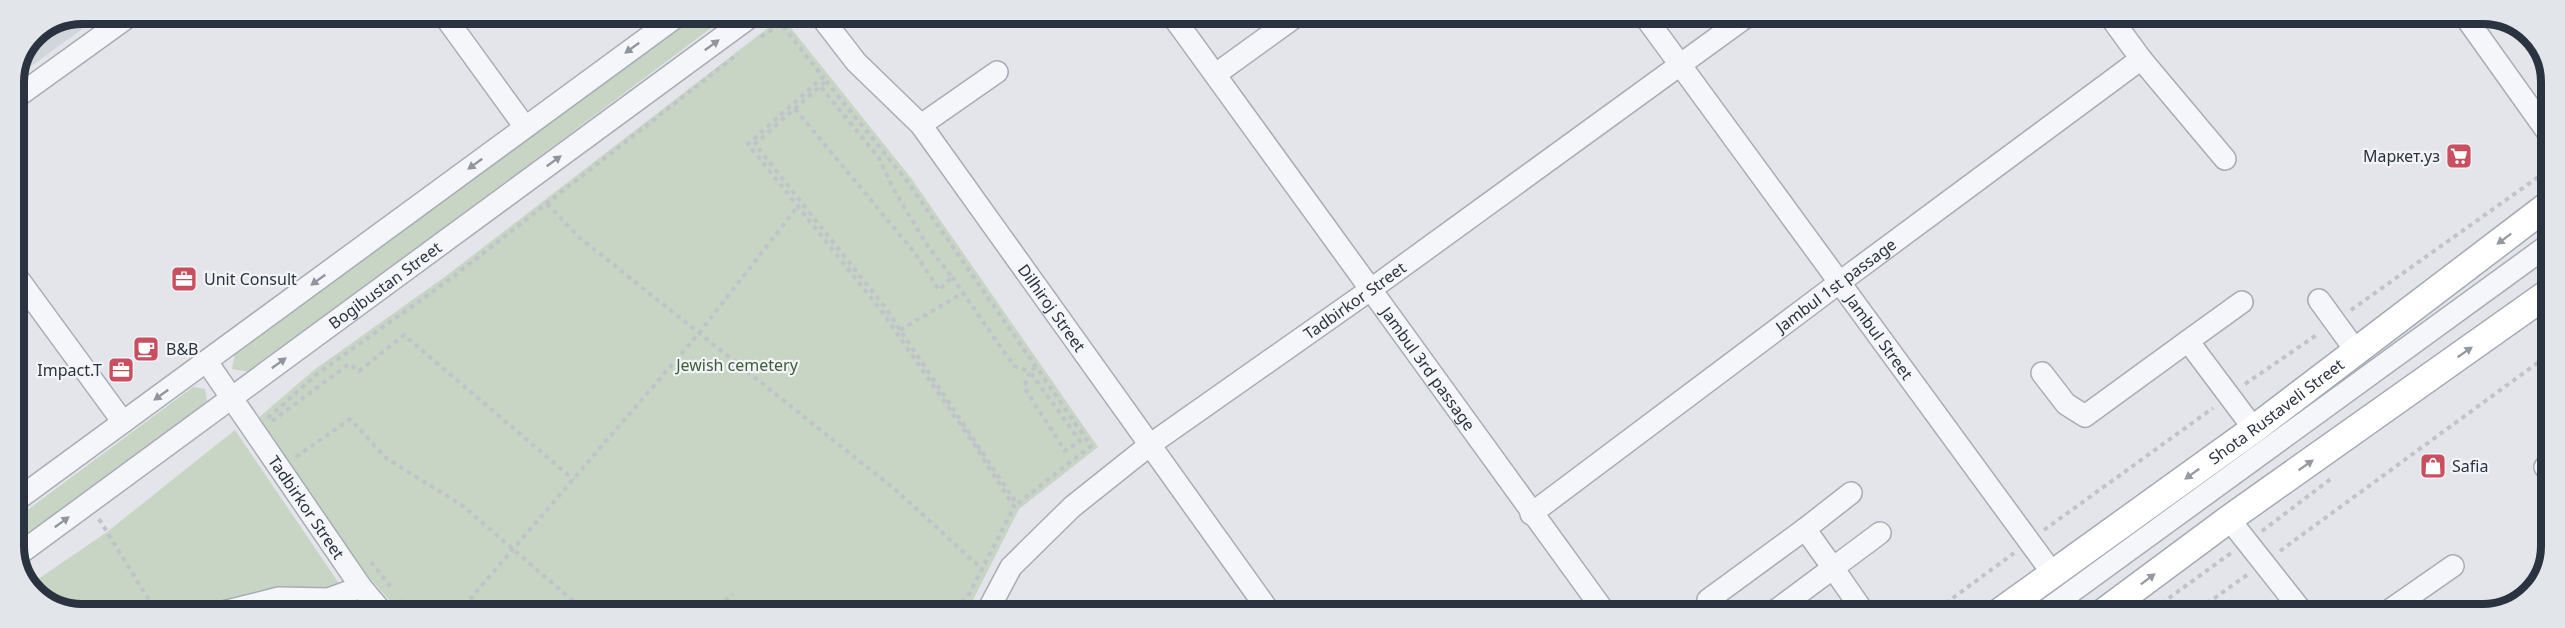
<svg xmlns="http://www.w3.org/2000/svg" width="2565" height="628" font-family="'Noto Sans',sans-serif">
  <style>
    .built { fill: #d1d5dc }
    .green { fill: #c8d4c4 }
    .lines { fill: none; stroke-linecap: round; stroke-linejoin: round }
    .minor-casing { stroke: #a8acb4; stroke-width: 24 }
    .major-casing { stroke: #a3aab5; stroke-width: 30 }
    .path { stroke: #c0c3c9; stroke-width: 4; stroke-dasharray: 4.5 4.5; stroke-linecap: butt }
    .minor { stroke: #f5f6f9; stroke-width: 21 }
    .major { stroke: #fff; stroke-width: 27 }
    .oneway { fill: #90949d }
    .oneway2 { fill: #9599a0 }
    .labels { text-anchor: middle; stroke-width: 4.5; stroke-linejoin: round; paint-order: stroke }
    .poi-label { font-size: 16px; fill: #2b3341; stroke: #f2f4f8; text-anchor: start }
    .street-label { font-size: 16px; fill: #2b3341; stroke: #f2f4f8 }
    .park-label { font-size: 16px; fill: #3f5c39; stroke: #f2f4f8 }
    .rim { fill: none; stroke: #2b3341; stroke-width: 8 }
  </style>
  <rect width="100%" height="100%" fill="#e3e5ea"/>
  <path class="built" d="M 82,14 L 103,14 L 16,77 L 34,33 Z"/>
  <g class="green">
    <path d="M 694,14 L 730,14 L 251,372 L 232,369 L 235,353 Z"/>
    <path d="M 782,17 L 911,178 L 1098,447 L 1019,509 L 973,600 L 957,614 L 401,613 L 359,566 L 257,419 L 314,370 L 446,276 Z"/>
    <path d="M 193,387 L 205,389 L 207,401 L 14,544 L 14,520 Z"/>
    <path d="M 235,430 L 359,613 L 68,613 L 31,591 L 28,586 L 107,532 Z"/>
  </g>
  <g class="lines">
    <defs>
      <g id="minor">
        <path d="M 443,14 L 525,127"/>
        <path id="s1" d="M 819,14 L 856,62 L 921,125 L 1271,614"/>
        <path id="s2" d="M 1171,14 L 1601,607"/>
        <path id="s3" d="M 1643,14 L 2053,574"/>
        <path d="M 2109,15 L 2141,59 L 2225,159"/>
        <path d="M 2464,15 L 2551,137"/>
        <path d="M 1216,74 L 1299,14"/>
        <path d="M 14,99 L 132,14"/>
        <path d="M 921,125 L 997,72"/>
        <path d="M 14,273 L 123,422"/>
        <path d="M 2319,300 L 2356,351"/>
        <path d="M 2242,302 L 2188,341 L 2254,429"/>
        <path id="s4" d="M 207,362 L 361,587 L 383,613"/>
        <path d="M 2042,373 L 2066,404 L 2085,416 L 2188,341"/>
        <path d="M 2545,467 L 2550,474"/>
        <path d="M 14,502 L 680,14"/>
        <path id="s5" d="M 1531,514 L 1840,282 L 2141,59"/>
        <path d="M 2229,519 L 2304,614"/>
        <path d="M 1805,529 L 1851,493"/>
        <path id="s6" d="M 15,557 L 754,14"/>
        <path d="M 1708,600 L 1805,529 L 1833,568 L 1880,533"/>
        <path d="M 219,613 L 279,598 L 328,599 L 361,587"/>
        <path id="s7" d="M 986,614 L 1011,567 L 1072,507 L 1151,444 L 1370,290 L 1750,14"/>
        <path d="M 1771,614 L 1833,568 L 1865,614"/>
        <path d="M 2041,614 L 2551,243"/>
        <path d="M 2384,614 L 2453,566"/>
      </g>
      <g id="major">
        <path id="s8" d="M 1997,614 L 2254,429 L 2551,203"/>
        <path d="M 2101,614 L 2229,519 L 2551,291"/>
      </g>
    </defs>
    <use href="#minor" class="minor-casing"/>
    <use href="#major" class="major-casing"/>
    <g class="path">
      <path d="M 761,37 L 781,24 L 823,77 L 748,144 L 880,309 L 978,450 L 1014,507 L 968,596 L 948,614"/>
      <path d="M 826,81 L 907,181 L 1091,446 L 1017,504 L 884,306 L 755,144 Z"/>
      <path d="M 795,109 L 915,253 L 939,290 L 952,277 L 927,245 L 894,190 L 879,158 L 820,86"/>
      <path d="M 547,204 L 580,238 L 897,491 L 982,569"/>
      <path d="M 952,277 L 1014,366 L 1030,372 L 1024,387 L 1065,451 L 1080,441 L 1030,372 L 1036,367"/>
      <path d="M 2351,310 L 2551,168"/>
      <path d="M 900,330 L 963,293"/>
      <path d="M 2245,384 L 2318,334"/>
      <path d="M 268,418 L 317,374 L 449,280 L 738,54"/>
      <path d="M 272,421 L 349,364 L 359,371 L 404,335 L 574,480"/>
      <path d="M 296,457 L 350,419 L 386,458 L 463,506 L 587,613"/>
      <path d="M 99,519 L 157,613"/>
      <path d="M 2044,530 L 2213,408"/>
      <path d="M 2262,531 L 2332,478"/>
      <path d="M 2280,551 L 2551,353"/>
      <path d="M 371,562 L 391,587"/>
      <path d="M 401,600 L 411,613"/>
      <path d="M 458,613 L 700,332 L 798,206"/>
      <path d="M 712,613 L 733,594"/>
      <path d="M 1931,614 L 2014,553"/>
      <path d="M 1960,614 L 1975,603"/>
      <path d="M 2147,614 L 2231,553"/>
      <path d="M 2192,614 L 2247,575"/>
    </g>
    <use href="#minor" class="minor"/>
    <use href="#major" class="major"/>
  </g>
  <defs><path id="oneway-solid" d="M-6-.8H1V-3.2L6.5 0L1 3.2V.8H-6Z" transform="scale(1.5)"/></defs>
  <g class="oneway">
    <use href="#oneway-solid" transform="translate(712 45) rotate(-36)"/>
    <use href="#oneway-solid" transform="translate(632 48) rotate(144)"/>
    <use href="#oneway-solid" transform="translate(554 161) rotate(-36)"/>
    <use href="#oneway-solid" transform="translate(475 164) rotate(144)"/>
    <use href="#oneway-solid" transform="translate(318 280) rotate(144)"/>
    <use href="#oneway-solid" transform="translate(279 363) rotate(-36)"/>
    <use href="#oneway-solid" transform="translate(161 395) rotate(144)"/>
    <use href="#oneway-solid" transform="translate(62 522) rotate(-36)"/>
  </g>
  <g class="oneway2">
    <use href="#oneway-solid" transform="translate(2504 239) rotate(143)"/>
    <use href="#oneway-solid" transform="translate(2465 352) rotate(-35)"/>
    <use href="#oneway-solid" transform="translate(2306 465) rotate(-35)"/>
    <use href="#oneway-solid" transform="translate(2192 474) rotate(144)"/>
    <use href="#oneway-solid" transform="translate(2148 579) rotate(-37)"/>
  </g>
  <defs>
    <symbol id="supermarket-square" viewBox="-11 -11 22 22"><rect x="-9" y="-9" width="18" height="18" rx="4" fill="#c84f5f" stroke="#f2f4f8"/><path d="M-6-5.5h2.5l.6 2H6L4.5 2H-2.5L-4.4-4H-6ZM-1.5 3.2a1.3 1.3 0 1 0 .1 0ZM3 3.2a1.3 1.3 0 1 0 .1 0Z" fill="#fff"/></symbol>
    <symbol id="office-square" viewBox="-11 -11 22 22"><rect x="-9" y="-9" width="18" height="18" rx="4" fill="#c84f5f" stroke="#f2f4f8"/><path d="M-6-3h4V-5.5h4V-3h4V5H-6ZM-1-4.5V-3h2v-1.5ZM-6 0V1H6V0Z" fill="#fff"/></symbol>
    <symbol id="cafe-square" viewBox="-11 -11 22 22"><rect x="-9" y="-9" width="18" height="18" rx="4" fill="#c84f5f" stroke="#f2f4f8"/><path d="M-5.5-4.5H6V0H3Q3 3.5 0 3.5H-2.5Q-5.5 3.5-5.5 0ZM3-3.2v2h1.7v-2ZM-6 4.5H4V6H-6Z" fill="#fff"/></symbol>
    <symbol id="shop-square" viewBox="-11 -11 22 22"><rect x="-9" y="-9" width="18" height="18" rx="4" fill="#c84f5f" stroke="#f2f4f8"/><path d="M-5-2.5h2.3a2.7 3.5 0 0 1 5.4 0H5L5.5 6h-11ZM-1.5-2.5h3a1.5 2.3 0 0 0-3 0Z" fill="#fff"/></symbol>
  </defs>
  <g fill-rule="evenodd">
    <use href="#supermarket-square" x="2444" y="141" width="30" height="30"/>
    <use href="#office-square" x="169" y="264" width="30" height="30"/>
    <use href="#cafe-square" x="131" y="334" width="30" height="30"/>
    <use href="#office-square" x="106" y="355" width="30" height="30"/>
    <use href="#shop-square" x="2418" y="451" width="30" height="30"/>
  </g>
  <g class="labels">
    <g class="poi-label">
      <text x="2440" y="162" text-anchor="end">Маркет.уз</text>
      <text x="204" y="285">Unit Consult</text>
      <text x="166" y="355">B&amp;B</text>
      <text x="102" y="376" text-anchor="end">Impact.T</text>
      <text x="2452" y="472">Safia</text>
    </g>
    <g class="street-label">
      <text dy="6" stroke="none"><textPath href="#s6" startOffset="459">Bogibustan Street</textPath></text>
      <text dy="6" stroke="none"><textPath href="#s5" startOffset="381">Jambul 1st passage</textPath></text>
      <text dy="6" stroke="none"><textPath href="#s7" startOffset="489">Tadbirkor Street</textPath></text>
      <text dy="6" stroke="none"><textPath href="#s1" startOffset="376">Dilhiroj Street</textPath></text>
      <text dy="6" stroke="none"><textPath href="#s3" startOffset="400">Jambul Street</textPath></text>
      <text dy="6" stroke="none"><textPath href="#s2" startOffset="438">Jambul 3rd passage</textPath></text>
      <text dy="6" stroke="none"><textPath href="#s8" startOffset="345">Shota Rustaveli Street</textPath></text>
      <text dy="6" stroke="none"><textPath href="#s4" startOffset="176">Tadbirkor Street</textPath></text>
    </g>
    <g class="park-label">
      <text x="737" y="371">Jewish cemetery</text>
    </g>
  </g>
  <path d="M0 0H2565V628H0ZM82 24H2483A58 58 0 0 1 2541 82V546A58 58 0 0 1 2483 604H82A58 58 0 0 1 24 546V82A58 58 0 0 1 82 24Z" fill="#e2e5e9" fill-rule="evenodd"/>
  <path class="rim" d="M82 24H2483A58 58 0 0 1 2541 82V546A58 58 0 0 1 2483 604H82A58 58 0 0 1 24 546V82A58 58 0 0 1 82 24Z"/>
</svg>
